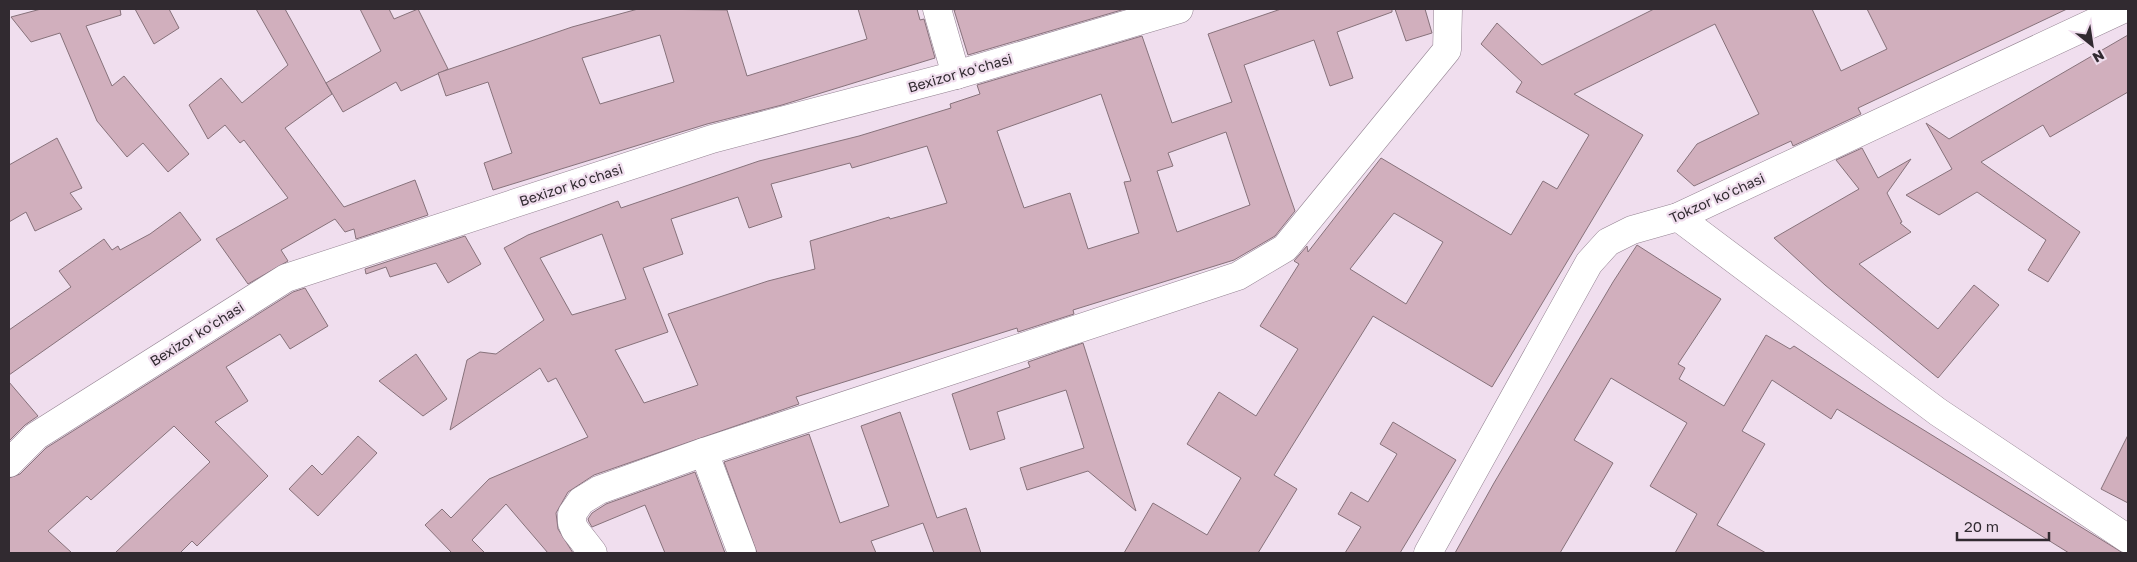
<svg xmlns="http://www.w3.org/2000/svg" width="2137" height="562" font-family="'Golos Text',sans-serif">
  <style>
    .building { fill: #d1afbd; stroke: #87727b; fill-rule: evenodd }
    .lines { fill: none; stroke-linecap: round; stroke-linejoin: round }
    .street-casing { stroke: #948392; stroke-width: 29 }
    .street { stroke: #fff; stroke-width: 28 }
    .labels { text-anchor: middle; stroke-width: 4.5; stroke-linejoin: round; paint-order: stroke }
    .street-label { font-size: 14px; fill: #312a30; stroke: #f0deee }
  </style>
  <rect width="100%" height="100%" fill="#f0deee"/>
  <g class="building">
    <path d="M 41,9 L 120,9 L 121,15 L 86,26 L 112,86 L 124,76 L 189,154 L 168,172 L 143,143 L 127,157 L 97,121 L 60,33 L 31,42 L 11,17 Z"/>
    <path d="M 135,9 L 169,9 L 179,28 L 154,44 Z"/>
    <path d="M 256,9 L 285,9 L 332,94 L 285,128 L 344,207 L 415,180 L 428,215 L 356,239 L 354,229 L 345,232 L 335,219 L 281,250 L 288,261 L 248,284 L 216,239 L 288,198 L 244,140 L 240,143 L 225,125 L 208,139 L 189,105 L 221,78 L 242,103 L 288,65 Z"/>
    <path d="M 360,9 L 389,9 L 394,19 L 418,9 L 448,69 L 401,91 L 396,82 L 343,112 L 326,83 L 381,51 Z"/>
    <path d="M 638,9 L 727,10 L 747,76 L 867,39 L 858,9 L 917,9 L 920,20 L 924,19 L 935,58 L 782,105 L 707,124 L 493,190 L 484,163 L 512,153 L 488,82 L 446,96 L 438,73 L 572,27 ZM 660,35 L 674,82 L 600,104 L 582,58 Z"/>
    <path d="M 959,9 L 1125,9 L 968,55 L 954,10 Z"/>
    <path d="M 1281,9 L 1392,9 L 1392,12 L 1337,32 L 1353,78 L 1330,86 L 1314,40 L 1244,65 L 1295,211 L 1275,236 L 1234,260 L 1073,310 L 1074,314 L 1018,332 L 1017,328 L 796,397 L 799,404 L 594,475 L 568,492 L 556,513 L 558,529 L 573,553 L 548,553 L 506,504 L 472,540 L 485,553 L 452,553 L 425,525 L 442,509 L 451,518 L 489,479 L 588,437 L 556,378 L 548,382 L 540,368 L 450,430 L 467,360 L 480,352 L 496,354 L 544,320 L 504,248 L 528,235 L 618,201 L 621,208 L 759,161 L 859,136 L 951,108 L 950,104 L 980,94 L 977,85 L 1142,36 L 1172,123 L 1232,102 L 1208,34 ZM 1101,94 L 1131,181 L 1124,182 L 1139,233 L 1088,249 L 1070,193 L 1024,208 L 997,131 ZM 1226,132 L 1250,205 L 1177,232 L 1157,171 L 1173,166 L 1168,153 ZM 927,146 L 947,203 L 890,219 L 889,217 L 810,241 L 815,269 L 768,281 L 668,314 L 698,385 L 644,403 L 615,350 L 668,332 L 643,268 L 683,254 L 671,219 L 738,197 L 749,228 L 782,217 L 771,184 L 850,163 L 852,168 ZM 602,234 L 626,299 L 572,315 L 540,258 Z"/>
    <path d="M 1395,9 L 1425,9 L 1432,33 L 1406,41 Z"/>
    <path d="M 1654,9 L 1812,9 L 1841,71 L 1887,49 L 1867,9 L 2067,9 L 1858,108 L 1861,114 L 1793,146 L 1791,141 L 1694,186 L 1677,171 L 1697,144 L 1759,114 L 1715,24 L 1574,94 L 1643,135 L 1492,387 L 1373,316 L 1274,475 L 1297,489 L 1258,553 L 1124,553 L 1153,503 L 1207,535 L 1241,478 L 1187,444 L 1219,392 L 1256,416 L 1298,349 L 1260,326 L 1299,264 L 1294,261 L 1307,246 L 1308,252 L 1381,158 L 1511,235 L 1543,181 L 1557,189 L 1589,135 L 1516,92 L 1522,82 L 1481,44 L 1497,23 L 1542,65 ZM 1394,213 L 1443,242 L 1406,304 L 1350,269 Z"/>
    <path d="M 2128,35 L 2128,92 L 2050,137 L 2043,125 L 1981,162 L 2080,232 L 2048,282 L 2028,270 L 2046,240 L 1977,192 L 1939,215 L 1906,195 L 1952,169 L 1926,123 L 1949,139 Z"/>
    <path d="M 57,138 L 82,188 L 70,193 L 82,209 L 35,231 L 26,212 L 9,222 L 9,165 Z"/>
    <path d="M 1862,148 L 1878,178 L 1911,159 L 1887,193 L 1902,222 L 1900,223 L 1911,232 L 1859,264 L 1938,329 L 1974,285 L 1999,305 L 1938,378 L 1825,285 L 1774,238 L 1859,189 L 1836,160 Z"/>
    <path d="M 180,212 L 201,240 L 9,375 L 9,330 L 71,287 L 59,271 L 104,239 L 112,250 L 118,246 L 120,250 L 150,234 Z"/>
    <path d="M 465,236 L 481,264 L 448,283 L 436,263 L 390,277 L 386,267 L 366,274 L 365,269 Z"/>
    <path d="M 1637,245 L 1721,299 L 1678,364 L 1685,368 L 1679,379 L 1724,406 L 1766,335 L 1790,349 L 1794,346 L 1888,408 L 2123,553 L 2069,553 L 1837,409 L 1831,419 L 1772,380 L 1742,431 L 1765,444 L 1717,525 L 1766,553 L 1675,553 L 1697,514 L 1650,486 L 1687,423 L 1611,378 L 1574,440 L 1613,463 L 1560,553 L 1455,553 L 1494,483 L 1613,282 Z"/>
    <path d="M 305,288 L 328,326 L 290,349 L 280,334 L 226,367 L 248,401 L 215,422 L 268,476 L 197,546 L 192,541 L 180,553 L 115,553 L 210,462 L 174,426 L 91,500 L 87,496 L 48,531 L 72,553 L 9,553 L 9,478 L 20,474 L 46,448 L 293,292 Z"/>
    <path d="M 1083,343 L 1136,511 L 1088,471 L 1027,490 L 1020,468 L 1084,448 L 1066,390 L 997,412 L 1005,439 L 970,450 L 952,394 L 1030,367 L 1028,362 Z"/>
    <path d="M 416,354 L 447,399 L 423,416 L 379,381 Z"/>
    <path d="M 9,382 L 38,416 L 25,425 L 9,441 Z"/>
    <path d="M 900,412 L 937,518 L 966,508 L 981,553 L 934,553 L 923,523 L 871,541 L 876,553 L 757,553 L 724,462 L 809,434 L 840,523 L 889,506 L 861,426 Z"/>
    <path d="M 1393,422 L 1456,460 L 1400,553 L 1345,553 L 1361,527 L 1338,514 L 1351,492 L 1368,502 L 1397,454 L 1380,444 Z"/>
    <path d="M 2128,435 L 2128,503 L 2101,489 Z"/>
    <path d="M 358,436 L 377,453 L 318,516 L 289,489 L 312,465 L 322,475 Z"/>
    <path d="M 695,472 L 725,553 L 665,553 L 645,505 L 592,527 L 589,522 L 588,519 L 592,513 L 606,504 Z"/>
  </g>
  <g class="lines">
    <defs>
      <g id="street">
        <path d="M 937,9 L 956,75"/>
        <path d="M 1678,217 L 1938,412 L 2128,539"/>
        <path d="M 704,452 L 742,553"/>
        <path d="M 9,463 L 36,436 L 286,278 L 712,139 L 956,75 L 1179,9"/>
        <path d="M 593,553 L 575,530 L 572,523 L 572,514 L 581,501 L 599,490 L 704,452 L 1238,276 L 1285,248 L 1447,50 L 1448,9"/>
        <path d="M 1428,553 L 1589,263 L 1608,242 L 1632,230 L 1678,217 L 2123,9"/>
      </g>
    </defs>
    <use href="#street" class="street-casing"/>
    <use href="#street" class="street"/>
  </g>
  <g class="labels">
    <g class="street-label">
      <text transform="translate(960 73) rotate(-16)" y="5">Bexizor koʻchasi</text>
      <text transform="translate(571 185) rotate(-18)" y="5">Bexizor koʻchasi</text>
      <text transform="translate(1717 198) rotate(-24)" y="5">Tokzor koʻchasi</text>
      <text transform="translate(197 334) rotate(-32)" y="5">Bexizor koʻchasi</text>
    </g>
  </g>
  <rect width="2137" height="562" fill="none" stroke="#312a30" stroke-width="20"/>
  <g transform="translate(2092 45) rotate(150)" stroke="#f0deee" stroke-width="4" paint-order="stroke">
  <path d="M0-4L9 19L0 12L-9 19Z" fill="#312a30"/>
  <text y="-8" font-size="14" font-weight="bold" text-anchor="middle" fill="#312a30">N</text>
  </g>
  <path d="M1957 532v8h92v-8" fill="none" stroke="#312a30" stroke-width="2.5"/>
  <text x="1964" y="532" font-size="15" fill="#312a30" stroke="#f0deee" stroke-width="4" paint-order="stroke">20 m</text>
</svg>
